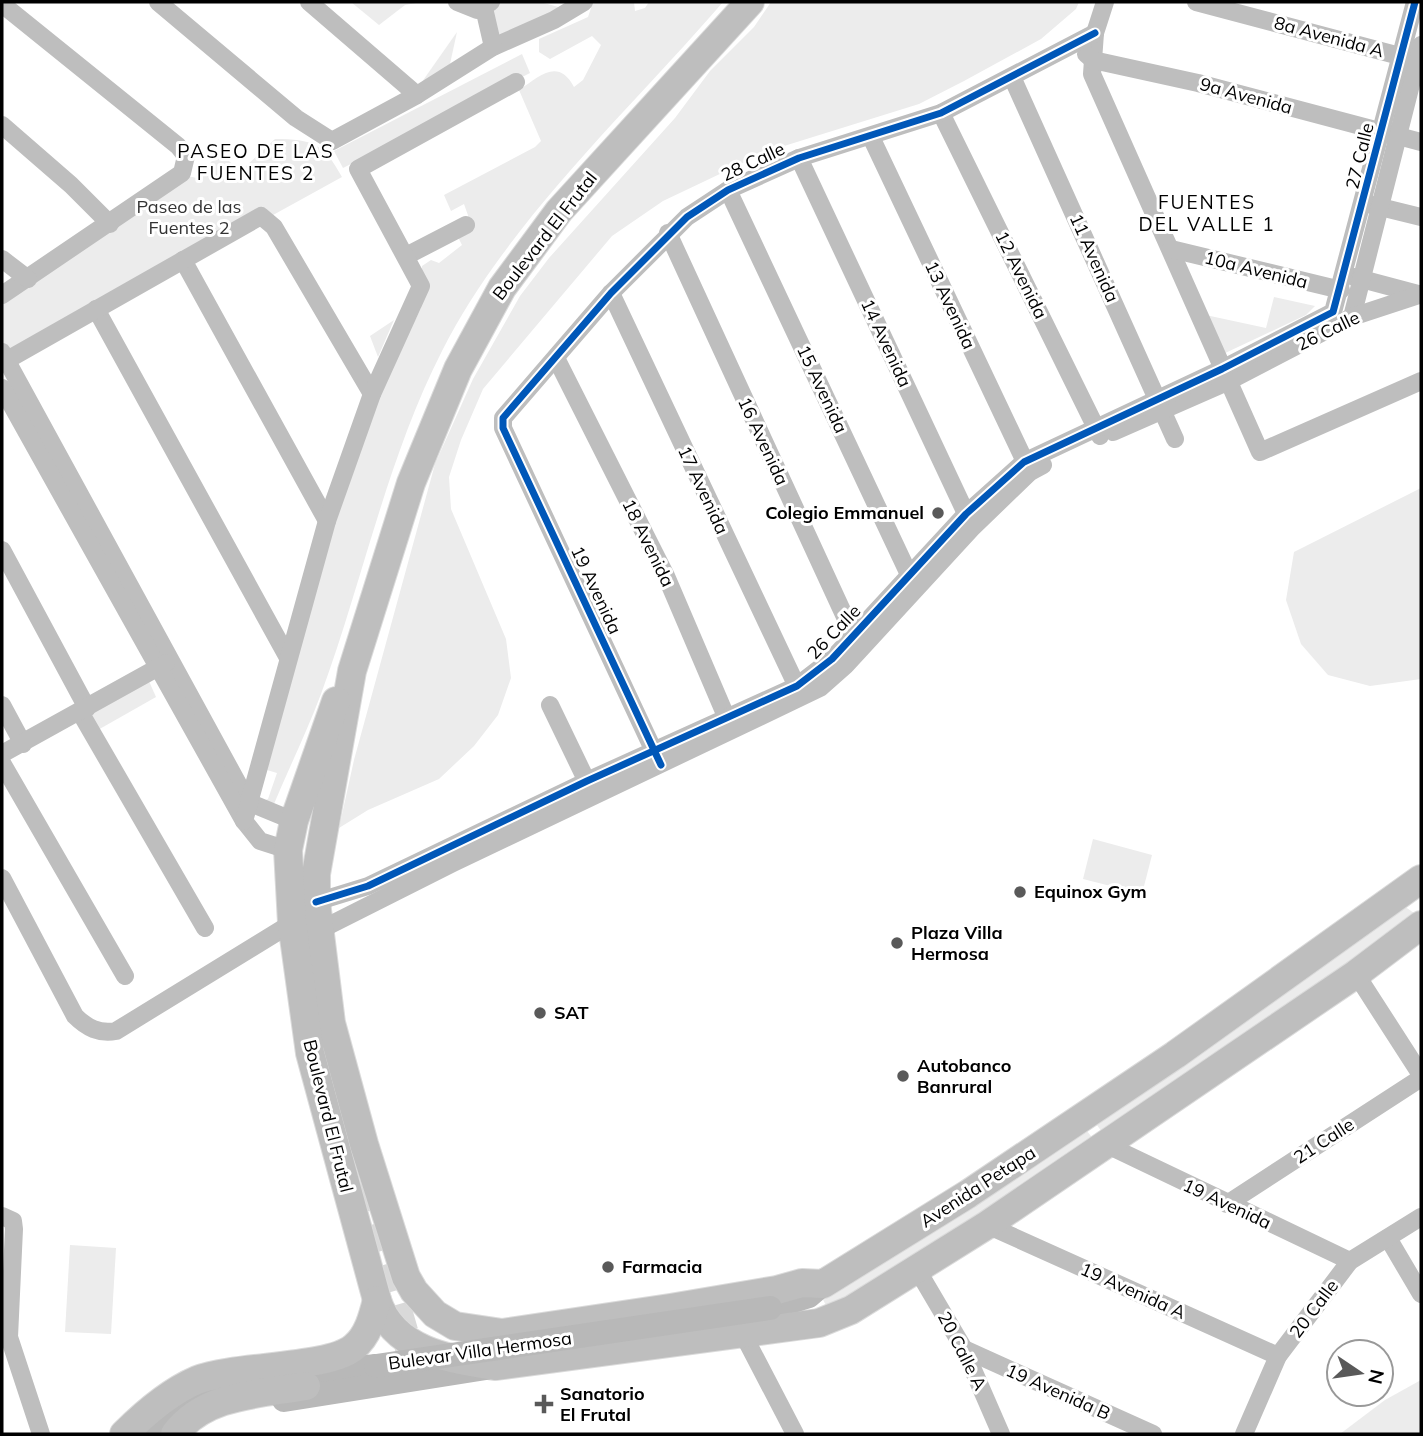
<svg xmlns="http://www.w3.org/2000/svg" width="1423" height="1436" font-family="Mulish,sans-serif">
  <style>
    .green { fill: #ececec }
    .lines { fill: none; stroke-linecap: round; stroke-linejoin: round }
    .primary-tunnel { stroke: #d9d9d9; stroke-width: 28; stroke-dasharray: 28 14; stroke-linecap: butt }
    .primary-casing { stroke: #dbdbdb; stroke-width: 30 }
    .street { stroke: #bebebe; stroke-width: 18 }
    .secondary { stroke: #b8b8b8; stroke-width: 24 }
    .primary { stroke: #bebebe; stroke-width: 28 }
    .secondary-bridge { stroke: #b8b8b8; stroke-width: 24 }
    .cycleway-casing { stroke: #fff; stroke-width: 11 }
    .cycleway { stroke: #0057b8; stroke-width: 7 }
    .poi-dot { fill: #595959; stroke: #fff; stroke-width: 2.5 }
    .labels { text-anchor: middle; stroke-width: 6; stroke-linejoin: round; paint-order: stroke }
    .street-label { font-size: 18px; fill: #000; stroke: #fff }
    .park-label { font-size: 18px; fill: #333; stroke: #fff }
    .poi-label { font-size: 18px; font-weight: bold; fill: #000; stroke: #fff; text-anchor: start }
    .neighbourhood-label { font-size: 19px; letter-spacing: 2px; fill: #000; stroke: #fff }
  </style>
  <rect width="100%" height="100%" fill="#fff"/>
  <g class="green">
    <path d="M 351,2 L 422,2 L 405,5 L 379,25 Z"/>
    <path d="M 495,2 L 540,2 L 566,9 L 502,37 L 497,34 L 490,21 Z"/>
    <path d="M 593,2 L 634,2 L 635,11 L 645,8 L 649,2 L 723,2 C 629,111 508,221 442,351 C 387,459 363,580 321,694 C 306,734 287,772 271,811 L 261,802 L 268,799 L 277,773 L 267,770 L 301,631 L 366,422 L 421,308 L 422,266 L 431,260 L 439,263 L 462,245 L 455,231 L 470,221 L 464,204 L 451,211 L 444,195 L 535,147 L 541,141 L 519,90 C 539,77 558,57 574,87 L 583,80 L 601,45 L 592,36 L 550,59 L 539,52 L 539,39 L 588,17 Z"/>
    <path d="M 771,2 L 1079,2 L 1076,9 L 1041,39 L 964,81 L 919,104 L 768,151 L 663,201 L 612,236 L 483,389 L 461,440 L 449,477 L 451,509 L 506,639 L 511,678 L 498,715 L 474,746 L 439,779 L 368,810 L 339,828 L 354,760 L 435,464 L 473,379 L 520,296 L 549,258 L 675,118 L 710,71 L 754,27 Z"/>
    <path d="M 457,32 L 448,73 L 417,89 Z"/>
    <path d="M 522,54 L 530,73 L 343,168 L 334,151 Z"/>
    <path d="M 275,139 C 313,139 324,144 342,177 L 9,361 L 2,350 L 2,292 L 182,175 L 197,178 L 219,153 L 235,166 L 245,167 Z"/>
    <path d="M 1274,297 L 1315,306 L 1306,315 L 1221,355 L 1201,314 L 1266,328 Z"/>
    <path d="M 394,320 L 378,357 L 370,336 Z"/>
    <path d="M 1421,488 L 1421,679 L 1370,686 L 1328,675 L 1301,644 L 1286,600 L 1294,552 Z"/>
    <path d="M 148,679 L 156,697 L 89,735 L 78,718 Z"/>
    <path d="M 1093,839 L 1152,855 L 1142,894 L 1083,879 Z"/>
    <path d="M 1404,906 L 1421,918 L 1107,1139 L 1094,1121 Z"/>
    <path d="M 1084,1127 L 1097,1144 L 829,1311 L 820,1294 Z"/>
    <path d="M 70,1245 L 116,1248 L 111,1334 L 65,1332 Z"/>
    <path d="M 1421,1380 L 1421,1434 L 1340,1434 L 1385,1400 Z"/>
  </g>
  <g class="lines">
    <path class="primary-tunnel" d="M 326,1063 L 409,1348"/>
    <defs>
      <g id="primary">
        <path d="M 750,2 L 559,211 L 502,288 L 458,369 L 411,483 L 352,671 L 316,874 L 316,902 L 331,1023 L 364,1144 L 406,1277 L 414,1291 L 435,1314 L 455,1326 L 502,1333 L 670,1308 L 777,1290 L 802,1283 L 823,1284 L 968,1194 L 1175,1055 L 1421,879"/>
        <path d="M 336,701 L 294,821 L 288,850 L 292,923 L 310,1053 L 377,1300 C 393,1350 449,1360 496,1366 L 819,1323 L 851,1310 L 987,1225 L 1356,974 L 1421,925"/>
        <path d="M 124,1434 C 145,1413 169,1392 197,1380 C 236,1365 329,1369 354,1347 C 368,1336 373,1316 377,1300"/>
        <path d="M 175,1434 C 205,1394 260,1394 306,1386"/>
      </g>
    </defs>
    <use href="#primary" class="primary-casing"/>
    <g class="street">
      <path d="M 158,2 L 296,118 L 332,141 L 417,95 L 493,47 L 554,20 L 584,2"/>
      <path d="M 309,2 L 417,95"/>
      <path d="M 457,2 L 477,10 L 491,2"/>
      <path d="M 1105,2 L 1095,33 L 1092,74 L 1260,452 L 1421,381"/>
      <path d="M 1196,2 L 1411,59"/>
      <path d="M 2,4 L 178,146 L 186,156 L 182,173 L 2,295"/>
      <path d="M 484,8 L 493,47"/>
      <path d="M 1086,54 L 1093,60 L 1198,83 L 1421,142"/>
      <path d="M 1012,77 L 1175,439"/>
      <path d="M 941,113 L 1100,436"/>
      <path d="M 2,125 L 71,185 L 110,224"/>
      <path d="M 871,137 L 1030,472"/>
      <path d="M 799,158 L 970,522"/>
      <path d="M 728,190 L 913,583"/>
      <path d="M 1368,204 L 1421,217"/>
      <path d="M 668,233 L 857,643"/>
      <path d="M 1171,249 L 1341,290"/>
      <path d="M 406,256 L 466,225"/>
      <path d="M 2,259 L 28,279"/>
      <path d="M 183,260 L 327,521"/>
      <path d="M 1354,277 L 1418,294"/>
      <path d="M 611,293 L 801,695"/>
      <path d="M 96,309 L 287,656"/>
      <path d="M 1352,317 L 1421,45"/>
      <path d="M 2,352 L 248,802 L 294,821"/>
      <path d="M 556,358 L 666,576 L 731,728"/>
      <path d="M 2,363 L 261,216 L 274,227 L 372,394"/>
      <path d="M 2,388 L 244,821 L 260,841 L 288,850"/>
      <path d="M 1113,432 L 1227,382 L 1352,317 L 1419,295"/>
      <path d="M 2,550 L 87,708"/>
      <path d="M 2,705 L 23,744"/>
      <path d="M 550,705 L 591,790"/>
      <path d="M 80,712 L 205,928"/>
      <path d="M 2,754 L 166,663"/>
      <path d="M 659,762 L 503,428 L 503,418 L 611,293 L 687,217 L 728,190 L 799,158 L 941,113 L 1095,33"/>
      <path d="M 2,763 L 125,976"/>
      <path d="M 244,821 L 327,521 L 372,394 L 421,286 L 358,169 L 516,82"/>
      <path d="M 2,878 L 75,1016 C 87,1028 99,1034 116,1031 L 292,923"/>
      <path d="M 316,902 L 368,886 L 587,781 L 797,686 L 832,659 L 966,514 L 1024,462 L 1222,369 L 1333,312 L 1415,2"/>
      <path d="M 318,931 L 453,863 L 820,688 L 846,665 L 973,527 L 1030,472 L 1043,465"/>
      <path d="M 1356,974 L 1421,1075"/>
      <path d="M 1105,1144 L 1350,1261"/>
      <path d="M 1227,1204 L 1421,1078"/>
      <path d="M 2,1216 L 13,1221 L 14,1229 L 9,1337 L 41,1434"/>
      <path d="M 987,1225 L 1278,1356"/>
      <path d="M 1388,1238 L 1421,1294"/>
      <path d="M 918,1271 L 964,1349 L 1001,1434"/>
      <path d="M 743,1334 L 795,1434"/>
      <path d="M 964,1349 L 1153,1434"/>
      <path d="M 1244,1434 L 1278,1356 L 1350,1261 L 1421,1217"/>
    </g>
    <g class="secondary">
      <path d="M 770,1308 L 809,1296 L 823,1284"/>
      <path d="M 301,1375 L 376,1366"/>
      <path d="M 284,1400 L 486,1368"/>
      <path d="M 144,1434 C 173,1408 202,1391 240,1383"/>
    </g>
    <use href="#primary" class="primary"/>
    <path class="secondary-bridge" d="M 376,1366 L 770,1308"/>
    <defs>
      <g id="cycleway">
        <path d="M 661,765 L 503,428 L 503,418 L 611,293 L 687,217 L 728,190 L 799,158 L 941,113 L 1095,33"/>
        <path d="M 316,902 L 368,886 L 587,781 L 797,686 L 832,659 L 966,514 L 1024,462 L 1222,369 L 1333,312 L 1415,2"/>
      </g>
    </defs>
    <use href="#cycleway" class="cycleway-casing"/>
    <use href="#cycleway" class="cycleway"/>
  </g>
  <g class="poi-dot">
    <circle cx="938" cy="513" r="7"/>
    <circle cx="1020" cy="892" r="7"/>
    <circle cx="897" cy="943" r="7"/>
    <circle cx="540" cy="1013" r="7"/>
    <circle cx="903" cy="1076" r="7"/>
    <circle cx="608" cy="1267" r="7"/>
    <path d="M540.5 1393.5h7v7h7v7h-7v7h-7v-7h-7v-7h7z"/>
  </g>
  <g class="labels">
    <g class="street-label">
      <text transform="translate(1329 37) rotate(15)" y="6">8a Avenida A</text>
      <text transform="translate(1246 96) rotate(15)" y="6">9a Avenida</text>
      <text transform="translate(1360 156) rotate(-76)" y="6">27 Calle</text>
      <text transform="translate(753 162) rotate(-25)" y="6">28 Calle</text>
      <text transform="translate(545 236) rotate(-52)" y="6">Boulevard El Frutal</text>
      <text transform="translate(1094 258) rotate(66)" y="6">11 Avenida</text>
      <text transform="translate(1256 270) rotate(14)" y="6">10a Avenida</text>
      <text transform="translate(1021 275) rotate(64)" y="6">12 Avenida</text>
      <text transform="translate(950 305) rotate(65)" y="6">13 Avenida</text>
      <text transform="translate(1328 331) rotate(-26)" y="6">26 Calle</text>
      <text transform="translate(886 343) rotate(65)" y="6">14 Avenida</text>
      <text transform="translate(822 389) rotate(65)" y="6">15 Avenida</text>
      <text transform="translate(763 441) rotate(65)" y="6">16 Avenida</text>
      <text transform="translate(703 490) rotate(65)" y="6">17 Avenida</text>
      <text transform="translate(648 543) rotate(64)" y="6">18 Avenida</text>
      <text transform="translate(596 590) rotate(65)" y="6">19 Avenida</text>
      <text transform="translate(834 632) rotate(-46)" y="6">26 Calle</text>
      <text transform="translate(328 1116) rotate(76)" y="6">Boulevard El Frutal</text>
      <text transform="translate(1324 1141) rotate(-33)" y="6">21 Calle</text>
      <text transform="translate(978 1187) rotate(-33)" y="6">Avenida Petapa</text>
      <text transform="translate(1227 1204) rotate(25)" y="6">19 Avenida</text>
      <text transform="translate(1133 1291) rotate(24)" y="6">19 Avenida A</text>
      <text transform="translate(1314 1309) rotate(-53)" y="6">20 Calle</text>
      <text transform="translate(480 1351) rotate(-8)" y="6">Bulevar Villa Hermosa</text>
      <text transform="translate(962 1351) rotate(63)" y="6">20 Calle A</text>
      <text transform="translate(1058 1392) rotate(24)" y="6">19 Avenida B</text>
    </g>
    <g class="park-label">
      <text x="189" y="213">Paseo de las<tspan x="189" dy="21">Fuentes 2</tspan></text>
    </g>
    <g class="poi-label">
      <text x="924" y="519" text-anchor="end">Colegio Emmanuel</text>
      <text x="1034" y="898">Equinox Gym</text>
      <text x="911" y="939">Plaza Villa<tspan x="911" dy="21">Hermosa</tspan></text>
      <text x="554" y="1019">SAT</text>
      <text x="917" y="1072">Autobanco<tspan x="917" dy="21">Banrural</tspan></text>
      <text x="622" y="1273">Farmacia</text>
      <text x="560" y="1400">Sanatorio<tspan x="560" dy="21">El Frutal</tspan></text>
    </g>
    <g class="neighbourhood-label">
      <text x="256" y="158">PASEO DE LAS<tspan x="256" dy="22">FUENTES 2</tspan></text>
      <text x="1207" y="209">FUENTES<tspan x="1207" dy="22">DEL VALLE 1</tspan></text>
    </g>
  </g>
  <rect width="1423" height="1436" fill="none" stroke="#000000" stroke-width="7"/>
  <g transform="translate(1360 1373) rotate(103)"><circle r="33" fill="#ffffff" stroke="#999999" stroke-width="2"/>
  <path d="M0-5L12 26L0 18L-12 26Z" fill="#595959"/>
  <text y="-10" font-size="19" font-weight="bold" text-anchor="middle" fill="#000000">N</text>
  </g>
</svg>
